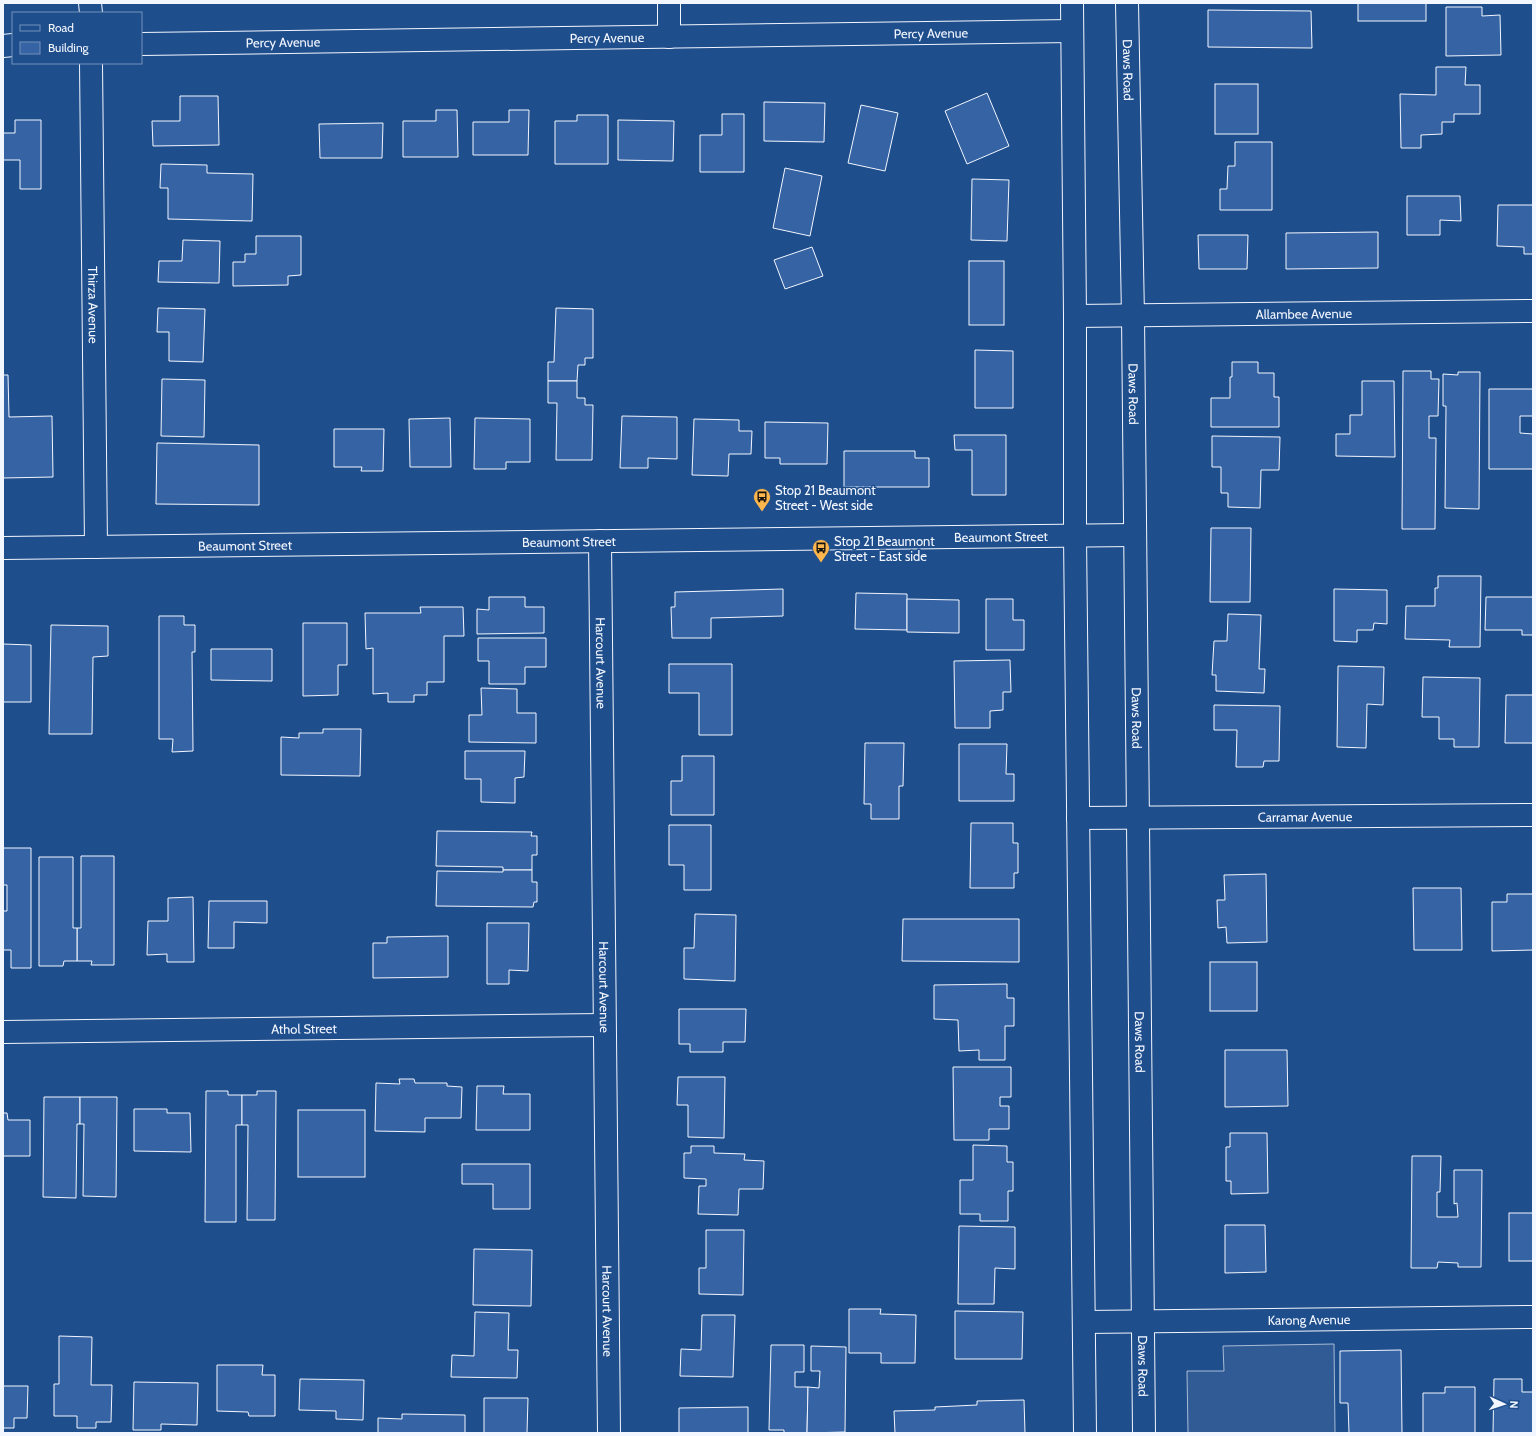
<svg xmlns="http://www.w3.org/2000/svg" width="1536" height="1436" font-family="Cabin,sans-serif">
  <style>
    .parking { fill: #305b95; stroke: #a8bbd7 }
    .building { fill: #3563a3; stroke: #f2f6ff }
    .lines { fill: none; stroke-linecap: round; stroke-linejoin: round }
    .minor-casing { stroke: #f2f6ff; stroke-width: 24 }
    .major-casing { stroke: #f2f6ff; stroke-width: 24 }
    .minor { stroke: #1f4e8c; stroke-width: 22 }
    .major { stroke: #1f4e8c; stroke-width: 22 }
    .labels { text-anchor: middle; stroke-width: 3; stroke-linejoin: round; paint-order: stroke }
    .street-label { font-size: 13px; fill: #f2f6ff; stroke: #1f4e8c }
    .poi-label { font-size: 13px; fill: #f2f6ff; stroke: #1f4e8c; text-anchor: start }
  </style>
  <rect width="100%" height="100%" fill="#1f4e8c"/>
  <path class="parking" d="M 1334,1344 L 1335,1433 L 1188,1433 L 1187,1371 L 1224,1371 L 1223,1346 Z"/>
  <g class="building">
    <rect x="1358" y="3" width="68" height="18"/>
    <path d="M 1446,7 L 1482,7 L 1482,16 L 1500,15 L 1501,55 L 1446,56 Z"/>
    <path d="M 1208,10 L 1311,11 L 1312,48 L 1208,47 Z"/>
    <path d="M 1436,67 L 1466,67 L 1465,85 L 1480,85 L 1480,114 L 1454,114 L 1454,122 L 1442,122 L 1442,134 L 1421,135 L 1421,148 L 1401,148 L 1400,94 L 1436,95 Z"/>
    <rect x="1215" y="84" width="43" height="50"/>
    <path d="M 987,93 L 1009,146 L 967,164 L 945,111 Z"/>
    <path d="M 180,96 L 218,96 L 219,145 L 153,146 L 152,121 L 180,121 Z"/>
    <path d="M 764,102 L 825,103 L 824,142 L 764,141 Z"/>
    <path d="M 861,105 L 898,113 L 885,171 L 848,163 Z"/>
    <path d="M 436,110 L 457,110 L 458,157 L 403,157 L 403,121 L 436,121 Z"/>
    <path d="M 509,110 L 529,110 L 528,155 L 473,155 L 473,122 L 509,122 Z"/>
    <path d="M 722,114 L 744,114 L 744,172 L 700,172 L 700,135 L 722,135 Z"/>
    <path d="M 577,115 L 608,115 L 608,164 L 555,164 L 555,121 L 577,121 Z"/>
    <path d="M 15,120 L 41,120 L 41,189 L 20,189 L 20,160 L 3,160 L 3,133 L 15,133 Z"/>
    <path d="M 618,120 L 674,121 L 673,161 L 618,160 Z"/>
    <path d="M 383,123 L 382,158 L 320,158 L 319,124 Z"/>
    <path d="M 1235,142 L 1272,142 L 1272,210 L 1220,210 L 1220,189 L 1227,189 L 1228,166 L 1235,166 Z"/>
    <path d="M 161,164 L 207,165 L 207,173 L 253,174 L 252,221 L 168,219 L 168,188 L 160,188 Z"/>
    <path d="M 785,168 L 822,176 L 810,236 L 773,228 Z"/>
    <path d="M 972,179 L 1009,180 L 1007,241 L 971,240 Z"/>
    <path d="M 1407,196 L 1460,196 L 1461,221 L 1440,220 L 1440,235 L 1407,235 Z"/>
    <path d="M 1498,205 L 1533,205 L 1533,254 L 1524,254 L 1524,247 L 1497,246 Z"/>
    <path d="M 1378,232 L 1378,268 L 1286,269 L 1286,233 Z"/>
    <path d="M 1198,235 L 1248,235 L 1247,269 L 1199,269 Z"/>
    <path d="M 256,236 L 301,236 L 301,275 L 288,276 L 288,285 L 233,286 L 233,262 L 245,262 L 245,254 L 256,254 Z"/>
    <path d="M 183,240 L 220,241 L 219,283 L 158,282 L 159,261 L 182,261 Z"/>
    <path d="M 812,247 L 823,276 L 785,289 L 774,260 Z"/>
    <rect x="969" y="261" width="35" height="64"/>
    <path d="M 158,308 L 205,309 L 203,362 L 169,361 L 169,332 L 157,332 Z"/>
    <path d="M 556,308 L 593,309 L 593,358 L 585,358 L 585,365 L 578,365 L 577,381 L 548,381 L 548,362 L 554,362 Z"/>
    <path d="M 975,350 L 1013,351 L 1013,408 L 975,408 Z"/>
    <path d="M 1232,362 L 1258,362 L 1258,373 L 1274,373 L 1274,397 L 1279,397 L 1279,427 L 1211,427 L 1211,398 L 1230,398 L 1230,377 L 1232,377 Z"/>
    <path d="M 1403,371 L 1431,371 L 1431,379 L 1439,379 L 1438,416 L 1429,416 L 1429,438 L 1436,438 L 1435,529 L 1402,529 Z"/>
    <path d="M 1458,372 L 1480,372 L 1479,509 L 1445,508 L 1446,406 L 1443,406 L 1443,374 L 1458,375 Z"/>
    <path d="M 3,375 L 8,375 L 9,417 L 52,416 L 53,477 L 3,478 Z"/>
    <path d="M 162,379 L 205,380 L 204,437 L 161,436 Z"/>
    <path d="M 548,381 L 577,381 L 577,398 L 585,398 L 585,405 L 593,405 L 592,460 L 556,460 L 557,403 L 548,403 Z"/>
    <path d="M 1362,381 L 1394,381 L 1395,457 L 1336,456 L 1336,434 L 1350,434 L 1350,415 L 1362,415 Z"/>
    <path d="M 1489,389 L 1533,389 L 1533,416 L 1520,416 L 1520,433 L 1533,434 L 1533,469 L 1489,469 Z"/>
    <path d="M 622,416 L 677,417 L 677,459 L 648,458 L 648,468 L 620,468 Z"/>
    <path d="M 450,418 L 451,467 L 410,467 L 409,419 Z"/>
    <path d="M 475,418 L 530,419 L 530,462 L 506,462 L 506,469 L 474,469 Z"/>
    <path d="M 694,419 L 739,420 L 739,431 L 752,431 L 751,454 L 729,454 L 728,476 L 692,475 Z"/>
    <path d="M 765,422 L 828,423 L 827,464 L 780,464 L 780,458 L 765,458 Z"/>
    <path d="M 334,429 L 384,429 L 383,471 L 361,471 L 362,467 L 334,467 Z"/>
    <path d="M 954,435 L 1006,435 L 1006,495 L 972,495 L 972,450 L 955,450 Z"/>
    <path d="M 1212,436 L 1280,437 L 1279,470 L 1261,470 L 1260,508 L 1228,507 L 1228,493 L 1221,493 L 1221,467 L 1212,467 Z"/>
    <path d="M 157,443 L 259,445 L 259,505 L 156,504 Z"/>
    <path d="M 844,451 L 915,451 L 915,458 L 929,458 L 929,487 L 844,487 Z"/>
    <path d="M 1211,528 L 1251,528 L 1250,602 L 1210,602 Z"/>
    <path d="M 1438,576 L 1481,576 L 1480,647 L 1449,647 L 1450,640 L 1405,639 L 1406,606 L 1435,606 L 1435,588 L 1438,588 Z"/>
    <path d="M 783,589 L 783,616 L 711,618 L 711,638 L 672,638 L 671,607 L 675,607 L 675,592 Z"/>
    <path d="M 1334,589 L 1387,590 L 1387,624 L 1374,623 L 1373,630 L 1357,630 L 1357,642 L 1334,641 Z"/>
    <path d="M 856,593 L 907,594 L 907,630 L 855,629 Z"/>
    <path d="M 489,597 L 525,597 L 525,607 L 544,607 L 544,633 L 477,634 L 477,609 L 489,610 Z"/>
    <path d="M 1486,597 L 1533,597 L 1533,635 L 1522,635 L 1522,630 L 1485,630 Z"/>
    <path d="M 907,599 L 959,600 L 959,633 L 907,632 Z"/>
    <path d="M 986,599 L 1013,599 L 1013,620 L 1024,620 L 1024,650 L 986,650 Z"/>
    <path d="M 420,607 L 463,607 L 464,636 L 444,636 L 444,682 L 427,682 L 427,695 L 414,695 L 414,702 L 388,702 L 388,693 L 373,694 L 373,648 L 366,649 L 365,613 L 421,613 Z"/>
    <path d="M 1228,614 L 1261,615 L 1259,669 L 1265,669 L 1264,693 L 1216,691 L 1216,675 L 1212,675 L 1214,641 L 1227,641 Z"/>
    <path d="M 159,616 L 184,616 L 184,625 L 195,625 L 195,652 L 192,652 L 193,751 L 172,752 L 173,739 L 159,739 Z"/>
    <path d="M 303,623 L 347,623 L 347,665 L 338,665 L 338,695 L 303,696 Z"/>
    <path d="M 51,625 L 108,626 L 108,656 L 93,657 L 92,734 L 49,734 Z"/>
    <path d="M 478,638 L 546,638 L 546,667 L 525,667 L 525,684 L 489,684 L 489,661 L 478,661 Z"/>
    <path d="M 3,644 L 31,645 L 31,702 L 3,702 Z"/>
    <path d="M 211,649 L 272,649 L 272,681 L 211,680 Z"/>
    <path d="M 1010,660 L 1011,692 L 1003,692 L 1003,710 L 990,711 L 990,728 L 955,728 L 954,661 Z"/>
    <path d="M 669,664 L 732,664 L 732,735 L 699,735 L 699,693 L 669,693 Z"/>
    <path d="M 1338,666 L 1384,667 L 1383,705 L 1367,704 L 1366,748 L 1337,747 Z"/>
    <path d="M 1423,677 L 1480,678 L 1479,747 L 1454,747 L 1454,739 L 1439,739 L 1439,717 L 1422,717 Z"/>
    <path d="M 481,688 L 517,689 L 517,713 L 536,713 L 536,743 L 469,742 L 469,715 L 482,715 Z"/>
    <path d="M 1506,695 L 1533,695 L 1533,743 L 1505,743 Z"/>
    <path d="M 1214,705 L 1280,706 L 1279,761 L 1264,761 L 1263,767 L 1236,767 L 1237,730 L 1214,730 Z"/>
    <path d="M 323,729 L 361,729 L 360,776 L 281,775 L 281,737 L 299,738 L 299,733 L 323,733 Z"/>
    <path d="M 865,743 L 904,743 L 903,786 L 899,786 L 899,819 L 871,819 L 871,804 L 864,804 Z"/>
    <path d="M 959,744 L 1007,744 L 1006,774 L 1014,774 L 1014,801 L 959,801 Z"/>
    <path d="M 465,751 L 525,751 L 524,777 L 515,778 L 515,803 L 481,802 L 481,779 L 465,779 Z"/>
    <path d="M 682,756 L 714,756 L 714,815 L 671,815 L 671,781 L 682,781 Z"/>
    <path d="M 971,823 L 1013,823 L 1013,843 L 1018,843 L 1018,873 L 1014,873 L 1014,888 L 970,888 Z"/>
    <path d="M 669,825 L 711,825 L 711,890 L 684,890 L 684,865 L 669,865 Z"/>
    <path d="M 437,831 L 532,832 L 531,836 L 537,836 L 537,855 L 532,855 L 532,870 L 503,870 L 503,867 L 436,866 Z"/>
    <path d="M 3,848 L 31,848 L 31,968 L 11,968 L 11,950 L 3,950 L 3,911 L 7,911 L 7,885 L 3,885 Z"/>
    <path d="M 81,856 L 114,856 L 114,965 L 91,965 L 92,961 L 77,961 L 77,928 L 81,928 Z"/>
    <path d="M 39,857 L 73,857 L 73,928 L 77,928 L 77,961 L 64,961 L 63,966 L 39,966 Z"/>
    <path d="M 503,870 L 532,870 L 532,882 L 537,882 L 537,902 L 534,902 L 533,907 L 436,906 L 437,871 L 503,872 Z"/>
    <path d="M 1266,874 L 1267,942 L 1227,943 L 1226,927 L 1218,928 L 1217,900 L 1225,900 L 1224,875 Z"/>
    <path d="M 1413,888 L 1461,888 L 1462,950 L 1414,950 Z"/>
    <path d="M 1507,894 L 1533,894 L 1533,950 L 1492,951 L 1492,902 L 1507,902 Z"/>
    <path d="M 193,897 L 194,962 L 167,962 L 167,954 L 147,955 L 148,921 L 168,921 L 168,898 Z"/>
    <path d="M 209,901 L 267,901 L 267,923 L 234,922 L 234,948 L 208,948 Z"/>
    <path d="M 695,914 L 736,915 L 735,981 L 684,979 L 684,948 L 694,948 Z"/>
    <path d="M 903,919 L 1019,919 L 1019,962 L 902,961 Z"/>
    <path d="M 487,923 L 529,923 L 528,971 L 509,970 L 509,984 L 487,984 Z"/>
    <path d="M 448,936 L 448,977 L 373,978 L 373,943 L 387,943 L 387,937 Z"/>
    <rect x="1210" y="962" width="47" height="49"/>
    <path d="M 1007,984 L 1007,998 L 1014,998 L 1014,1026 L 1005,1026 L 1005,1060 L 979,1060 L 979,1050 L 959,1051 L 958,1020 L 934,1019 L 934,985 Z"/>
    <path d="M 679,1009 L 746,1009 L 745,1042 L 723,1042 L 723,1052 L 690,1052 L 690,1044 L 679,1044 Z"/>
    <path d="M 1225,1050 L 1287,1050 L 1288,1106 L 1225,1107 Z"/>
    <path d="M 953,1067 L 1011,1067 L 1011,1097 L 1000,1097 L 1000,1106 L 1009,1106 L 1009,1129 L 989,1129 L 989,1140 L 954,1140 Z"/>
    <path d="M 678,1077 L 725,1077 L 724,1138 L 688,1137 L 688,1105 L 677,1105 Z"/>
    <path d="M 399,1079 L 414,1079 L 415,1083 L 447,1083 L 447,1086 L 462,1087 L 461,1118 L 425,1118 L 425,1132 L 375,1131 L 376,1083 L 400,1084 Z"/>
    <path d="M 477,1086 L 504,1086 L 503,1094 L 530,1094 L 530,1130 L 476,1130 Z"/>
    <path d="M 206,1091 L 228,1091 L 228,1095 L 242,1095 L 242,1125 L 236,1125 L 236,1222 L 205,1222 Z"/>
    <path d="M 257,1091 L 276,1091 L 275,1220 L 247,1220 L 248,1125 L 242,1125 L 242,1095 L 257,1095 Z"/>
    <path d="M 44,1097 L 80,1097 L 80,1124 L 77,1124 L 76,1198 L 43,1197 Z"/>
    <path d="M 80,1097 L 117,1097 L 116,1197 L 83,1196 L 84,1124 L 80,1124 Z"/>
    <path d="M 134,1109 L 167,1109 L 167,1113 L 190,1113 L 191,1152 L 134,1151 Z"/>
    <rect x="298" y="1110" width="67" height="67"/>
    <path d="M 3,1113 L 7,1113 L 8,1120 L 30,1120 L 30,1156 L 3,1156 Z"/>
    <path d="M 1230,1133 L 1267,1133 L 1268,1193 L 1231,1194 L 1231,1181 L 1226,1181 L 1226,1147 L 1230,1147 Z"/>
    <path d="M 973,1145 L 1007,1146 L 1007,1162 L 1013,1162 L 1013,1191 L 1008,1191 L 1008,1221 L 980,1221 L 980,1214 L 960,1214 L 960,1180 L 973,1180 Z"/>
    <path d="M 691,1146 L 714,1146 L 714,1153 L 745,1154 L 744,1160 L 764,1161 L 763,1189 L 739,1189 L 738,1215 L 698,1214 L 699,1186 L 706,1186 L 706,1179 L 684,1178 L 684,1153 L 691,1153 Z"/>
    <path d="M 1412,1156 L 1441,1156 L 1440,1192 L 1437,1192 L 1437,1217 L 1458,1217 L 1457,1203 L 1454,1204 L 1454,1170 L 1482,1170 L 1481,1267 L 1458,1267 L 1458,1263 L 1438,1262 L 1437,1268 L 1411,1268 Z"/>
    <path d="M 462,1164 L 530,1164 L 530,1209 L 493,1209 L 493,1184 L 462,1184 Z"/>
    <rect x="1509" y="1213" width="24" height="48"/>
    <path d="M 1225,1225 L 1265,1225 L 1266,1272 L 1225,1273 Z"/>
    <path d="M 959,1226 L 1015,1227 L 1015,1269 L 995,1268 L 994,1304 L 958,1304 Z"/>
    <path d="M 706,1230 L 744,1230 L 743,1295 L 699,1294 L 699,1268 L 706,1268 Z"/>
    <path d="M 474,1249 L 532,1250 L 531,1306 L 473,1305 Z"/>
    <path d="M 849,1309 L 881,1309 L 880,1314 L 916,1315 L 915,1363 L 881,1363 L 881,1353 L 849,1353 Z"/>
    <path d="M 955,1311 L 1023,1312 L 1022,1359 L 955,1359 Z"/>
    <path d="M 475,1312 L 509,1313 L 508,1350 L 518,1350 L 517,1378 L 451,1377 L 452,1355 L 474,1356 Z"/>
    <path d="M 702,1315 L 735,1315 L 733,1377 L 680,1376 L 681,1349 L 701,1350 Z"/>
    <path d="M 59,1336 L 92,1337 L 91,1385 L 112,1385 L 111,1422 L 96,1422 L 96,1428 L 77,1428 L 77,1416 L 54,1416 L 54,1384 L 59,1384 Z"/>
    <path d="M 771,1345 L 804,1345 L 804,1372 L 795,1372 L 795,1387 L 808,1387 L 807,1433 L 784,1433 L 784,1430 L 769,1430 Z"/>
    <path d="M 811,1346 L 846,1347 L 845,1432 L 807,1433 L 808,1387 L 819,1388 L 820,1371 L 811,1371 Z"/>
    <path d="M 1401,1350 L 1402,1433 L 1349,1433 L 1348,1403 L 1340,1403 L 1340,1351 Z"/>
    <path d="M 217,1365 L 263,1365 L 262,1375 L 275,1375 L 275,1416 L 249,1416 L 248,1412 L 217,1411 Z"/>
    <path d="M 300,1379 L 364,1380 L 363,1420 L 336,1419 L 336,1411 L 299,1410 Z"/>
    <path d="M 1494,1379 L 1522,1379 L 1522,1392 L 1533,1392 L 1533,1433 L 1493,1433 Z"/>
    <path d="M 134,1382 L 198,1383 L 197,1425 L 161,1424 L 161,1430 L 133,1430 Z"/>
    <path d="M 3,1386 L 28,1386 L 27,1418 L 14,1418 L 14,1428 L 3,1428 Z"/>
    <path d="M 1445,1387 L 1475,1387 L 1475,1433 L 1423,1433 L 1423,1393 L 1445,1393 Z"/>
    <path d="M 484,1398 L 528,1398 L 527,1433 L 484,1433 Z"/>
    <path d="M 1024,1400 L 1025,1433 L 895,1433 L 894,1411 L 935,1410 L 935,1407 L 977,1405 L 977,1401 Z"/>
    <path d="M 748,1407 L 748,1433 L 679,1433 L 679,1408 Z"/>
    <path d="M 402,1414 L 465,1415 L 465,1433 L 378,1433 L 378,1418 L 402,1419 Z"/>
  </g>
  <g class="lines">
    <defs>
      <g id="minor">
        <path d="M 90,3 L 91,13"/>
        <path d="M 669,3 L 669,37"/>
        <path id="s1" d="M 141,44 L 1072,31"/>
        <path d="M 3,46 L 13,45"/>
        <path id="s2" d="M 91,63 L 96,547"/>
        <path id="s3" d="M 1075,316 L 1533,311"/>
        <path id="s4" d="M 600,541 L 609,1433"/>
        <path id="s5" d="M 3,548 L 1134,535"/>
        <path id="s6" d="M 1078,818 L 1533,815"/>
        <path id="s7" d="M 3,1032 L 604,1025"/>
        <path id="s8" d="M 1084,1322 L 1533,1317"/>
      </g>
      <g id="major">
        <path d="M 1072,3 L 1075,316 L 1075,536 L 1085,1433"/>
        <path id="s9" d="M 1127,3 L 1133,316 L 1144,1433"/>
      </g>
    </defs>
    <use href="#minor" class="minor-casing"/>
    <use href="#major" class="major-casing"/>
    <use href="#minor" class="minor"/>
    <use href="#major" class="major"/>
  </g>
  <defs>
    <symbol id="bus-pin" viewBox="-11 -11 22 30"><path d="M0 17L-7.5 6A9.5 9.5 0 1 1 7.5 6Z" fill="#ffb74d" stroke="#1f4e8c"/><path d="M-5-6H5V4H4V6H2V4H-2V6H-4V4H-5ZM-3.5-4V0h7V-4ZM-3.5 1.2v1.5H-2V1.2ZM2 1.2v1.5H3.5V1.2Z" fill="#111"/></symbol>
  </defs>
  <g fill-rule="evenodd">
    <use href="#bus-pin" x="752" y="487" width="20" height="27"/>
    <use href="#bus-pin" x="811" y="538" width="20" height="27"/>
  </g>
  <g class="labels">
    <g class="street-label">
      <text dy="5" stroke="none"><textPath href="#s1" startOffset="790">Percy Avenue</textPath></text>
      <text dy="5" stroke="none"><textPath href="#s1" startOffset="466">Percy Avenue</textPath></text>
      <text dy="5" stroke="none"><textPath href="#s1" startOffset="142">Percy Avenue</textPath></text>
      <text dy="5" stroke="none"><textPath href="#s9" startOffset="67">Daws Road</textPath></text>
      <text dy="5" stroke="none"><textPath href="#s2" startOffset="242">Thirza Avenue</textPath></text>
      <text dy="5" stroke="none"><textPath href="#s3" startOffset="229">Allambee Avenue</textPath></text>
      <text dy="5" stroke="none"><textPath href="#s9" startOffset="391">Daws Road</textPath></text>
      <text dy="5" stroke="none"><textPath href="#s5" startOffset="998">Beaumont Street</textPath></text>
      <text dy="5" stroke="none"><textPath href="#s5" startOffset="566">Beaumont Street</textPath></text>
      <text dy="5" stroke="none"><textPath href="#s5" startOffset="242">Beaumont Street</textPath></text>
      <text dy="5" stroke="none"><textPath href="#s4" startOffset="122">Harcourt Avenue</textPath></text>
      <text dy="5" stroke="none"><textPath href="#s9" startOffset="715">Daws Road</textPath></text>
      <text dy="5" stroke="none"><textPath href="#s6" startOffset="227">Carramar Avenue</textPath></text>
      <text dy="5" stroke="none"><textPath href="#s4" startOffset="446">Harcourt Avenue</textPath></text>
      <text dy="5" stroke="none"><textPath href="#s7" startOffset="301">Athol Street</textPath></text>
      <text dy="5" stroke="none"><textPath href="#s9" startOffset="1039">Daws Road</textPath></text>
      <text dy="5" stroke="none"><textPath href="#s4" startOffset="770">Harcourt Avenue</textPath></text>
      <text dy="5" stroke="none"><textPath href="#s8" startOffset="225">Karong Avenue</textPath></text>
      <text dy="5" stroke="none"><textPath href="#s9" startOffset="1363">Daws Road</textPath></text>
    </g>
    <g class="poi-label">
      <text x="775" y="495">Stop 21 Beaumont<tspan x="775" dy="15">Street - West side</tspan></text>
      <text x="834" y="546">Stop 21 Beaumont<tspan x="834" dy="15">Street - East side</tspan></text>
    </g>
  </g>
  <rect width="1536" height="1436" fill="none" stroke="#f2f6ff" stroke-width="8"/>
  <rect x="12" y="12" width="130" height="52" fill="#1f4e8c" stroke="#7391ba"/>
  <rect x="20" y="25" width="20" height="6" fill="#1f4e8c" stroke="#7391ba"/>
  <text x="48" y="32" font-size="12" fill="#f2f6ff">Road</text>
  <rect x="20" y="42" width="20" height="12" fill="#3563a3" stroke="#7391ba"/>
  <text x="48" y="52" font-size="12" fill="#f2f6ff">Building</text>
  <g transform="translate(1504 1404) rotate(93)" stroke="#1f4e8c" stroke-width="3" paint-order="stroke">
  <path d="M0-3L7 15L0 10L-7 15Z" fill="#f2f6ff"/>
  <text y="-6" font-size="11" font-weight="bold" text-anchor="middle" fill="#f2f6ff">N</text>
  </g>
</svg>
